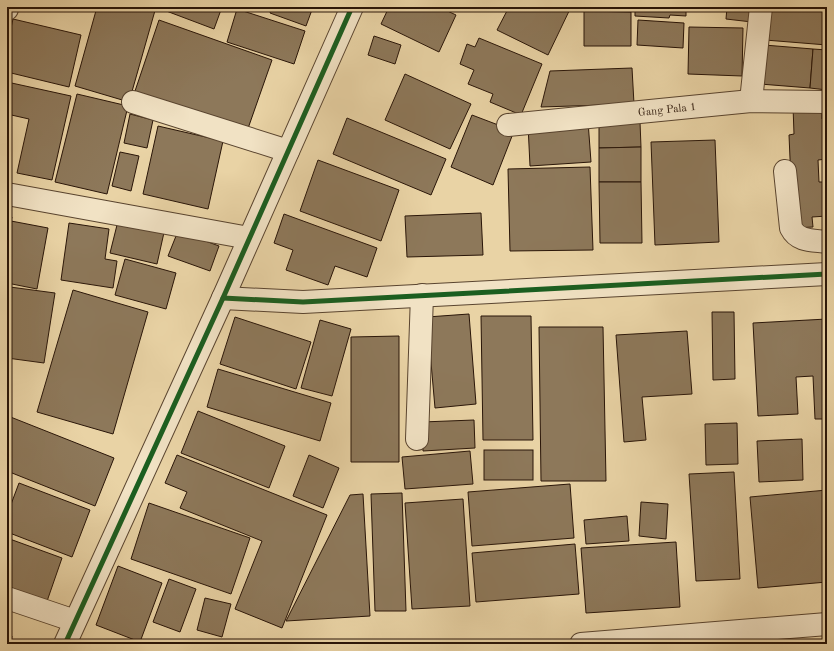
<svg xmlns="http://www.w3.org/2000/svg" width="834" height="651" font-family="'Old Standard TT',serif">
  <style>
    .building { fill: #8d785a; stroke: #291508 }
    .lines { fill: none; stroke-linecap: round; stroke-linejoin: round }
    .minor-casing { stroke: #59442f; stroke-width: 24 }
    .minor { stroke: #f1e2c4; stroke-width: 22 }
    .cycleway-casing { stroke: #f1e2c4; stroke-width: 8 }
    .cycleway { stroke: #1b5e20; stroke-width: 5 }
    .labels { text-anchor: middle; stroke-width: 3.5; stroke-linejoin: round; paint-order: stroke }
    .street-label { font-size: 11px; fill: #291508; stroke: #f1e2c4 }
  </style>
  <rect width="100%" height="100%" fill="#e9d3a5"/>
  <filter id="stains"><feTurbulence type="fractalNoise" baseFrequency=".005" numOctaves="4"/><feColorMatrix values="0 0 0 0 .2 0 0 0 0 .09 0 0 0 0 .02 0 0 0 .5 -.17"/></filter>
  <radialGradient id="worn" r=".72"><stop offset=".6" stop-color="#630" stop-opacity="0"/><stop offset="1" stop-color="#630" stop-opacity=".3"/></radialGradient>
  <g class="building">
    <path d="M 97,7 L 156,7 L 129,102 L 75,86 Z"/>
    <path d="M 162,7 L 222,7 L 214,29 L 161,9 Z"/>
    <path d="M 271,7 L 313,7 L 306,26 L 270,13 L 272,7 Z"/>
    <path d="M 389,7 L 439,7 L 456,15 L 439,52 L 381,24 Z"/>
    <path d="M 509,7 L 571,7 L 548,55 L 497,30 Z"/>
    <path d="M 635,7 L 686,7 L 686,16 L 670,15 L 669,18 L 635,16 Z"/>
    <path d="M 727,7 L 754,7 L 752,22 L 726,19 Z"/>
    <path d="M 767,7 L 827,7 L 827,45 L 765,40 Z"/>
    <path d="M 237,9 L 305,31 L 294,64 L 227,42 Z"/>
    <path d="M 584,11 L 631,12 L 631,46 L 584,46 Z"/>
    <path d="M 13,19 L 81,35 L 69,87 L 7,72 L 7,46 Z"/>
    <path d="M 159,20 L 272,60 L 245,137 L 133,97 Z"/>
    <path d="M 638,20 L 684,23 L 683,48 L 637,45 Z"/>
    <path d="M 689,27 L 743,28 L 742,76 L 688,74 Z"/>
    <path d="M 374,36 L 401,45 L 395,64 L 368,55 Z"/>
    <path d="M 479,38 L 542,64 L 521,115 L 490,102 L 493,94 L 468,84 L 474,70 L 460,64 L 467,44 L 475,47 Z"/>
    <path d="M 764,45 L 813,49 L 810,88 L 760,84 Z"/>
    <path d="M 813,49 L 827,50 L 827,90 L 810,88 Z"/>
    <path d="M 632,68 L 634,104 L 541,107 L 550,71 Z"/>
    <path d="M 405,74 L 471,104 L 450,149 L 385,120 Z"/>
    <path d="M 7,82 L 71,96 L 52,180 L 17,173 L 29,119 L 7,114 Z"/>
    <path d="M 77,94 L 128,106 L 107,194 L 55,182 Z"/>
    <path d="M 822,105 L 822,119 L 827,119 L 827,159 L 818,160 L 819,182 L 827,182 L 827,216 L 812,217 L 813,227 L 793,228 L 789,135 L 794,134 L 793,106 Z"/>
    <path d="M 130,114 L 153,120 L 147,148 L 124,143 Z"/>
    <path d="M 472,115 L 514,131 L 493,185 L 451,167 Z"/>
    <path d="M 347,118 L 446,159 L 431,195 L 333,154 Z"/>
    <path d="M 588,121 L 591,162 L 530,166 L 528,125 Z"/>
    <path d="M 599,122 L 640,122 L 641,147 L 599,148 Z"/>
    <path d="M 158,126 L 223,141 L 208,209 L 143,194 Z"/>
    <path d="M 715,140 L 719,242 L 655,245 L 651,142 Z"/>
    <path d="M 641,147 L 641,182 L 599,182 L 599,148 Z"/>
    <path d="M 120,152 L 139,156 L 131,191 L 112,186 Z"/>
    <path d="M 318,160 L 399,190 L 381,241 L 300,211 Z"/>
    <path d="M 590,167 L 593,250 L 510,251 L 508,169 Z"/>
    <path d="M 599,182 L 641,182 L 642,243 L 600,243 Z"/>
    <path d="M 481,213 L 483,255 L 407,257 L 405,216 Z"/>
    <path d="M 284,214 L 377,248 L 367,277 L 335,266 L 328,285 L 286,270 L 293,250 L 274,243 Z"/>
    <path d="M 7,216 L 12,217 L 11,221 L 48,228 L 37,289 L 7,283 Z"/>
    <path d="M 119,217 L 165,228 L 157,264 L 110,253 Z"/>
    <path d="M 69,223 L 109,229 L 105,259 L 117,261 L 113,288 L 61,280 Z"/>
    <path d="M 178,231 L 219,246 L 210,271 L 168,256 Z"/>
    <path d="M 125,259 L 176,273 L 166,309 L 115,295 Z"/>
    <path d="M 10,287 L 55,293 L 44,363 L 7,358 L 7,306 Z"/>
    <path d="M 73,290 L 148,312 L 113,434 L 37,412 Z"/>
    <path d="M 712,312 L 734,312 L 735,379 L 713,380 Z"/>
    <path d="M 469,314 L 476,404 L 435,408 L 427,317 Z"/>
    <path d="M 481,316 L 531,316 L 533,440 L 483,440 Z"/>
    <path d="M 235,317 L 311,342 L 296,389 L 220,364 Z"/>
    <path d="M 827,319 L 827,419 L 815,419 L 813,376 L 796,377 L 798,414 L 758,416 L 753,323 Z"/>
    <path d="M 320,320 L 351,329 L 332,396 L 301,388 Z"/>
    <path d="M 539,327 L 603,327 L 606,481 L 541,481 Z"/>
    <path d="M 687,331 L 692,394 L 642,397 L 646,440 L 624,442 L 616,335 Z"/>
    <path d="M 399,336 L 399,462 L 351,462 L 351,337 Z"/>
    <path d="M 218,369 L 331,403 L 320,441 L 207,407 Z"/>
    <path d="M 198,411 L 285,446 L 269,488 L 181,453 Z"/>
    <path d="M 8,416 L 114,458 L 95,506 L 7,471 Z"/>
    <path d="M 474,420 L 475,448 L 423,451 L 422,422 Z"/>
    <path d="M 737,423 L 738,464 L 706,465 L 705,424 Z"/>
    <path d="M 802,439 L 803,480 L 759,482 L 757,441 Z"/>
    <rect x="484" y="450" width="49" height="30"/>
    <path d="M 470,451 L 473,484 L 405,489 L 402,457 Z"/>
    <path d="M 177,455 L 327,515 L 282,628 L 235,609 L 262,541 L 180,508 L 187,492 L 165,483 Z"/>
    <path d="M 309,455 L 339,468 L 323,508 L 293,496 Z"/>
    <path d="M 734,472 L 740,579 L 696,581 L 689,474 Z"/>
    <path d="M 19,483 L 90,510 L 72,557 L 7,532 L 7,515 Z"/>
    <path d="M 570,484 L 574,538 L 472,546 L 468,492 Z"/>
    <path d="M 827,490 L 827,582 L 758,588 L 750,497 Z"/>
    <path d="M 402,493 L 406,611 L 375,611 L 371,494 Z"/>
    <path d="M 363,494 L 370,616 L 286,621 L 350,495 Z"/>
    <path d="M 463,499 L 470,606 L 412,609 L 405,503 Z"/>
    <path d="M 641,502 L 668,504 L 666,539 L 639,536 Z"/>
    <path d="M 149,503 L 250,538 L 231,594 L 131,559 Z"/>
    <path d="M 627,516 L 629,541 L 586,544 L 584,520 Z"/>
    <path d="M 7,538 L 62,558 L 45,607 L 7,593 Z"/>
    <path d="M 676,542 L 680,607 L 586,613 L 581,548 Z"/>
    <path d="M 575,544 L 579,594 L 476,602 L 472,553 Z"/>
    <path d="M 118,566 L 162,583 L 140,642 L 96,625 Z"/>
    <path d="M 169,579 L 196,589 L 180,632 L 153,622 Z"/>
    <path d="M 205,598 L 231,604 L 222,637 L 197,630 Z"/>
    <path d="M 7,635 L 12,636 L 11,644 L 7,644 Z"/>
  </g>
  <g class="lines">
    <defs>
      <g id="minor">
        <path d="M 7,9 L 7,7"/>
        <path d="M 751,101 L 761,7"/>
        <path d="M 133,102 L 288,151"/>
        <path d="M 508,125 L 751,101 L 827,102"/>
        <path d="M 785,171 L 791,228 C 798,242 813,240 827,242"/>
        <path d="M 7,194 L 249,238"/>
        <path d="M 223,298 L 303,302 L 827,274"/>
        <path d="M 417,439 L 422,295"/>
        <path d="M 7,598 L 75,621"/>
        <path d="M 65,644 L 223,298 L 352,7"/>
        <path d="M 581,644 L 827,624"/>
      </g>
    </defs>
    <use href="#minor" class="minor-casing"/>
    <use href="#minor" class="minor"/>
    <defs>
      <g id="cycleway">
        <path d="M 223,298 L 303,302 L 827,274"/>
        <path d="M 65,644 L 223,298 L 352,7"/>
      </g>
    </defs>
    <use href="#cycleway" class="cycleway-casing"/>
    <use href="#cycleway" class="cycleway"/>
  </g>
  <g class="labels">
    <g class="street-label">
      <text transform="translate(667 109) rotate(-6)" y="4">Gang Pala 1</text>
    </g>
  </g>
  <rect width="834" height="651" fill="none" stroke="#e9d3a5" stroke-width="24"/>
  <rect x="8" y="8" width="818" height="635" fill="none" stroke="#291508" stroke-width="2"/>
  <rect x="12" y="12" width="810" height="627" fill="none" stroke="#291508"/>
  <rect width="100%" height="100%" filter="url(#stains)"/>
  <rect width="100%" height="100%" fill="url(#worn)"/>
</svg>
